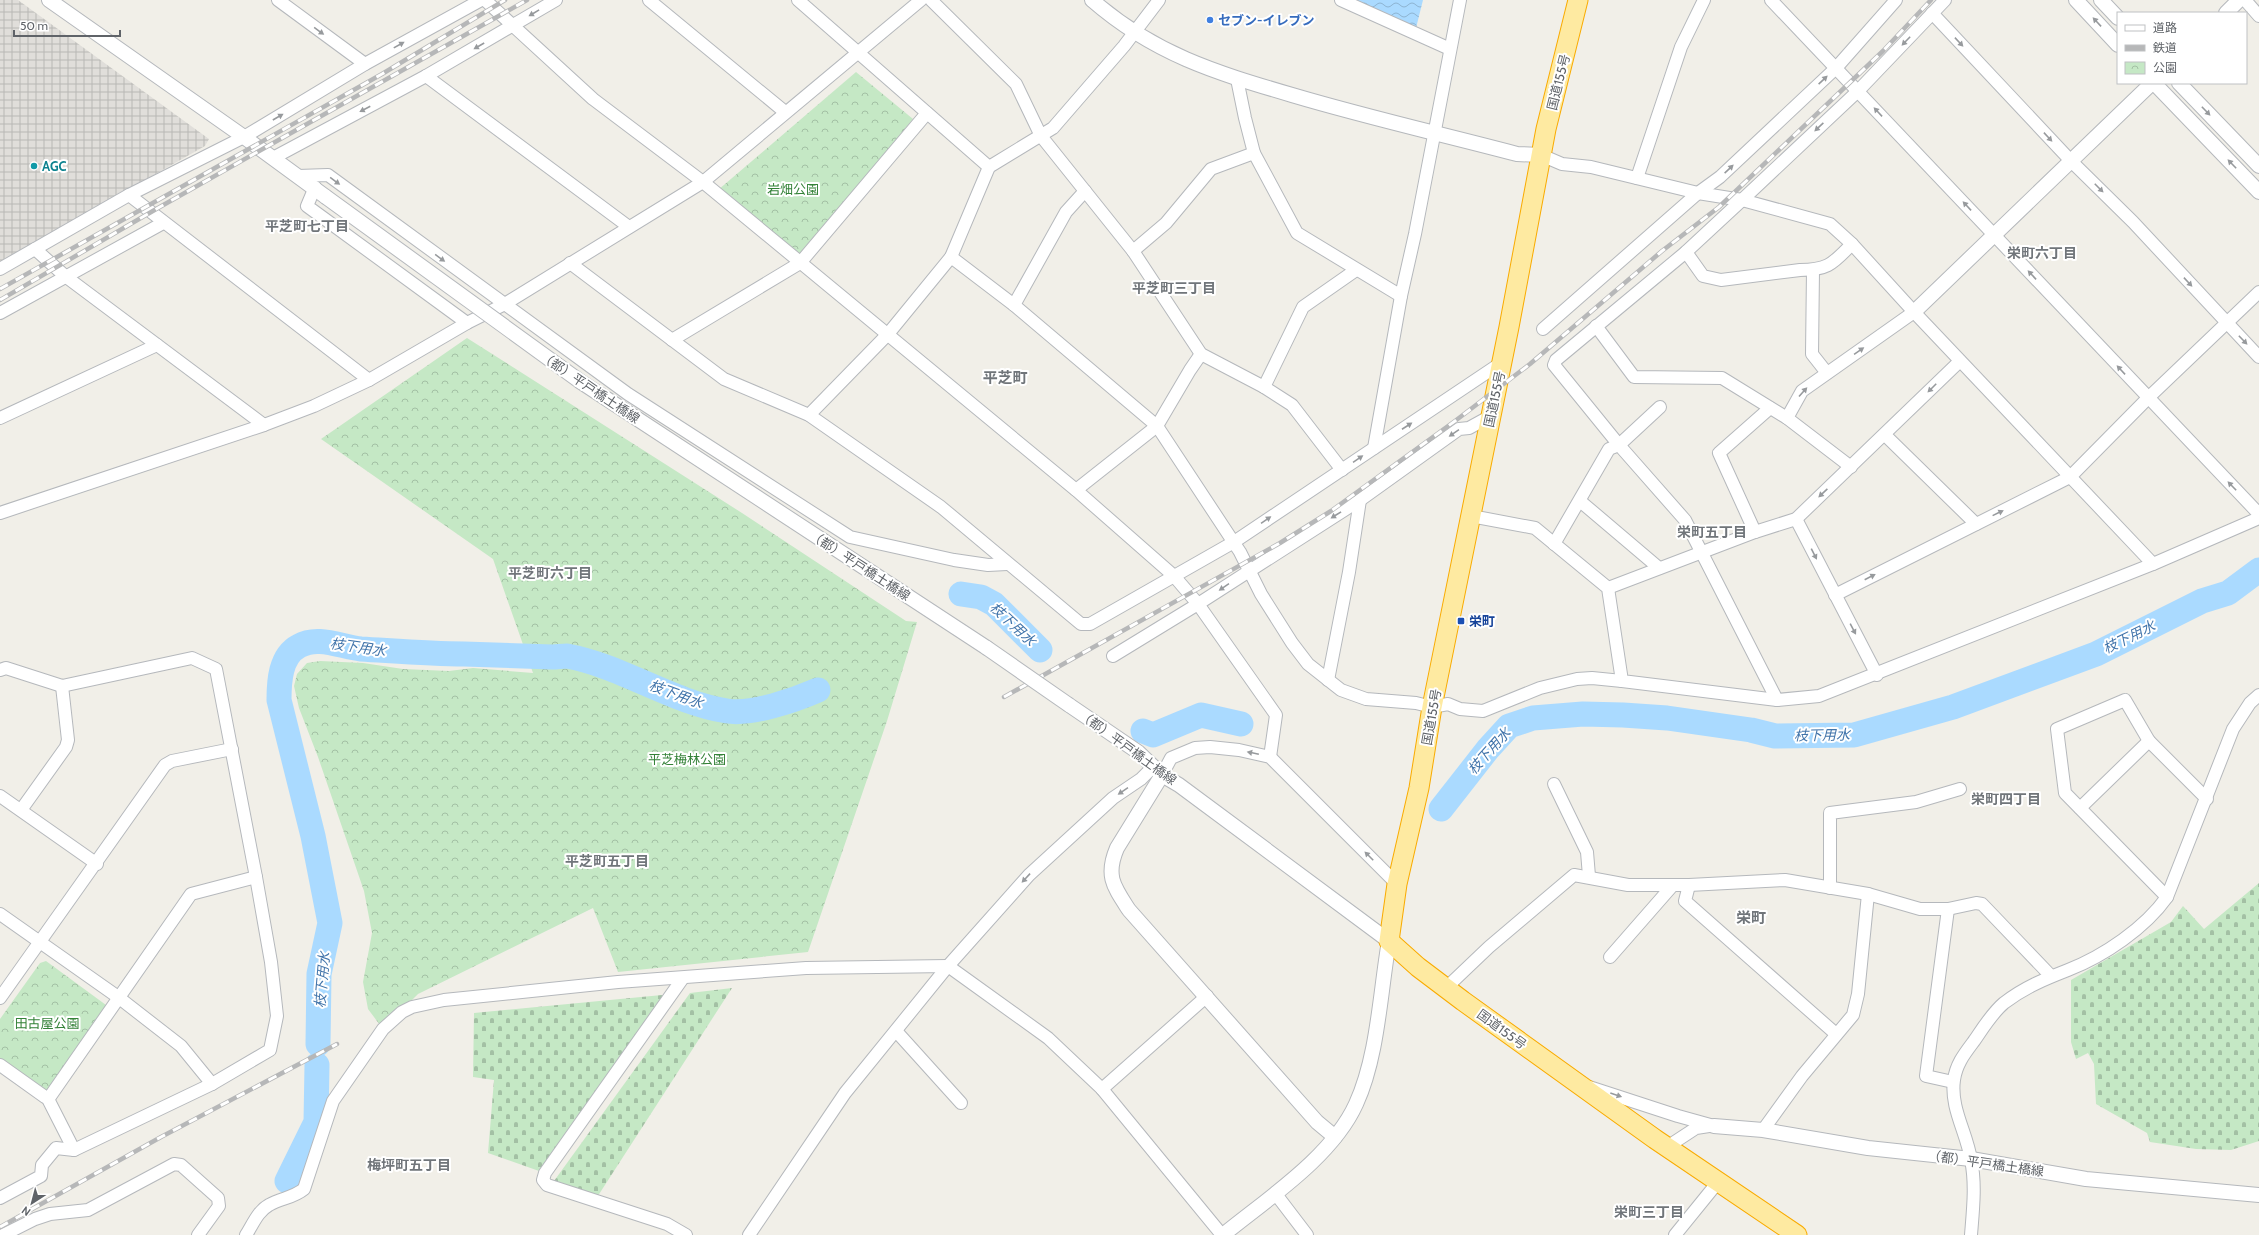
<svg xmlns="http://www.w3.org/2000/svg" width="2259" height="1235" font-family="Cabin,'Noto Sans JP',sans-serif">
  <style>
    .industrial { fill: url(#industrial-grid) }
    .cemetery { fill: url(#cemetery-stones) }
    .park { fill: url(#park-crowns) }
    .water { fill: url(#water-waves) }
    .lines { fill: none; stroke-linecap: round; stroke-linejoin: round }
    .river { stroke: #aadaff; stroke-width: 25 }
    .minor-casing { stroke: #b5b8bc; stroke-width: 14 }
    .tertiary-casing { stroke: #b5b8bc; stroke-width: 16 }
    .trunk-casing { stroke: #f9ab00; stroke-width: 21 }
    .minor { stroke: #fff; stroke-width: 12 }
    .tertiary { stroke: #fff; stroke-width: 14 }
    .trunk { stroke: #feeaa1; stroke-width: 19 }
    .rail-casing { stroke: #b6b7b8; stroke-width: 4.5 }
    .rail { stroke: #fff; stroke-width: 3; stroke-dasharray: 9; stroke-linecap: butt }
    .tertiary-bridge-casing { stroke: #b5b8bc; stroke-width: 16; stroke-linecap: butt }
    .tertiary-bridge { stroke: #fff; stroke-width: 14 }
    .oneway { fill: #979a9d }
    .shop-dot { fill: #3f7fe0; stroke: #fff; stroke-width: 1.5 }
    .culture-dot { fill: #0f9aa8; stroke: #fff; stroke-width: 1.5 }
    .transit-dot { fill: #1a4fb4; stroke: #fff; stroke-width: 1.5 }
    .labels { text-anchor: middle; stroke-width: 4; stroke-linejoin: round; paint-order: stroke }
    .shop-label { font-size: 13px; font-weight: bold; fill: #366cbe; stroke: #fff; text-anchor: start }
    .street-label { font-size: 13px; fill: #5f6368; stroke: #fff }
    .culture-label { font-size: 13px; font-weight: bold; fill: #0d838f; stroke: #fff; text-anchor: start }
    .park-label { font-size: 13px; fill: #348238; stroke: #fff }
    .transit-label { font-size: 13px; font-weight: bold; fill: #164399; stroke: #fff; text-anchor: start }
    .neighbourhood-label { font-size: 14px; font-weight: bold; fill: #70757a; stroke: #fff }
    .water-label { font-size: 14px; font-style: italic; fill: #4174aa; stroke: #fff }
    .quarter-label { font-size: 15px; font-weight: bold; fill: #70757a; stroke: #fff }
  </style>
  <defs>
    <pattern id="industrial-grid" width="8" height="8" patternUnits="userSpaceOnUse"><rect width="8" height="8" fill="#e0deda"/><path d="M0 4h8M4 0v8" fill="none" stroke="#b9b8b5"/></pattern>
    <pattern id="cemetery-stones" width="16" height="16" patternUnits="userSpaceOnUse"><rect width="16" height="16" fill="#c5e8c5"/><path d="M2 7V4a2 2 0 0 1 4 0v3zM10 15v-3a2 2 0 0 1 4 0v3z" fill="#a3c0a4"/></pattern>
    <pattern id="park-crowns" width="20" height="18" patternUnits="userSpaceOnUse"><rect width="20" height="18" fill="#c5e8c5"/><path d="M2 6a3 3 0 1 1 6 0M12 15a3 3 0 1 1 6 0" fill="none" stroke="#a3c0a4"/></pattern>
    <pattern id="water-waves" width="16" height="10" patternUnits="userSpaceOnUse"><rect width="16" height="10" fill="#aadaff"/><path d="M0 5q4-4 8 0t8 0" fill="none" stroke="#8eb4d2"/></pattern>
  </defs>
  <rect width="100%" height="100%" fill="#f1efe8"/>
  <path class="industrial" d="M 0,0 L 18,0 L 209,139 L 205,146 L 0,262 Z"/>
  <g class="cemetery">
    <path d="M 2259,883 L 2259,1141 L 2231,1150 L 2196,1149 L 2150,1142 L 2147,1133 L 2096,1104 L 2094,1064 L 2088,1053 L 2076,1059 L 2071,1042 L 2071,980 L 2171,922 L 2183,906 L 2204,929 Z"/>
    <path d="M 732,988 L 594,1202 L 555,1188 L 554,1181 L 690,993 Z"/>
    <path d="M 662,995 L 665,998 L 539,1171 L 488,1153 L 494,1080 L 473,1077 L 474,1013 Z"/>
  </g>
  <g class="park">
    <path d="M 856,72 L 913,119 L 800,257 L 718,190 Z"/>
    <path d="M 467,338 L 742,513 L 906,621 L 917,622 L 887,721 L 808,952 L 618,972 L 593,908 L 418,994 L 383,1029 L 368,1009 L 363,982 L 372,933 L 364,891 L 318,757 L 299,708 L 294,686 L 297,674 L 307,663 L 320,661 L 363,663 L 403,669 L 449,671 L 473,668 L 533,673 L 493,559 L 321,439 Z"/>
    <path d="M 46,961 L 106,1005 L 106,1011 L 47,1093 L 0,1064 L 0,1019 L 40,963 Z"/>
  </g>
  <path class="water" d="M 1352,0 L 1423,0 L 1416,28 Z"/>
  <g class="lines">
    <g class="river">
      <path d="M 961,594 L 981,597 L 994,604 L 1040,650"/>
      <path d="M 1143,731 L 1153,735 L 1201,715 L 1241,724"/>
      <path d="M 1441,809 L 1488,749 L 1509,726 L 1533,718 L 1583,714 L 1623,715 L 1667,718 L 1751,730 L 1775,736 L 1854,735 L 1953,707 L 2096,654 L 2202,601 L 2228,593 L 2259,570"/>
      <path d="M 318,1044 L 319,974 L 330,923 L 313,836 L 279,700 C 279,682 280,656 299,646 C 318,635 341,647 361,649 C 395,651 429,654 464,654 C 493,655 522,656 552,657 C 557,657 562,656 567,656 C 622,666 671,702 727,711 C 752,715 795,700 818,690"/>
      <path d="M 287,1181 L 316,1122 L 317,1065"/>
    </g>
    <defs>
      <g id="minor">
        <path d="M 278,0 L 365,64"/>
        <path d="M 485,0 L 593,99 L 703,182 L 1076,490 L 1174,576 L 1198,604 L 1276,715 L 1270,757"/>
        <path d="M 649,0 L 785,112"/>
        <path d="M 798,0 L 989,167"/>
        <path d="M 931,0 L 1016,84 L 1041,136 L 1133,251 L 1201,354 L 1264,387 L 1292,405 L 1342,470"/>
        <path d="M 1341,0 L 1450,49"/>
        <path d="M 1771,0 L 2259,514"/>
        <path d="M 2245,0 L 2259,16"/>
        <path d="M 1932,13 L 2071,161 L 2133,222 L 2259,357"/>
        <path d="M 426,76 L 629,227"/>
        <path d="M 1237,79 L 1245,118 L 1254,153 L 1297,233 L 1401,296"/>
        <path d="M 1541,155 L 1562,164 L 1591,167 L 1698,193 L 1742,200 L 1830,224 L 1852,244 L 1914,312 L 2153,564"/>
        <path d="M 273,158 L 426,76 L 556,0"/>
        <path d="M 298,176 L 328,175 L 628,394 L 850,537 L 954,560 L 988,565 L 1007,564"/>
        <path d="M 1637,178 L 1681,47 L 1704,0"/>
        <path d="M 315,187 L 307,206 L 467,323"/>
        <path d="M 129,195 L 369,380"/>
        <path d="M 35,249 L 65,276 L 264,425"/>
        <path d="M 1133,251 L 1166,223 L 1211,169 L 1254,153"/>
        <path d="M 1686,252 L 1703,276 L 1721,280 L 1800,270 C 1829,270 1833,263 1852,244"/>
        <path d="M 951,257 L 1014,305 L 1157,426 L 1240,552 L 1261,594 L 1292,643 L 1308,664 L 1341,690 L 1366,699 L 1416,703 L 1432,707 L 1448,704 L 1460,709 L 1483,711 L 1540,688 L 1577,679 L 1592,678 L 1622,681"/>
        <path d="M 570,263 L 724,379 L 809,415 L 941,507 L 1081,624 L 1090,624 L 1234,542 L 1501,363"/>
        <path d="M 0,269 L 129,195 L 244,137 L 365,64 L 481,0"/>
        <path d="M 1813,270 L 1812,354 L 1827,373"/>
        <path d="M 1014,305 L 1066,212 L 1085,191"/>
        <path d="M 0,313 L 163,223"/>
        <path d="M 1596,326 L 1634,377 L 1722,378 L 1787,418 L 1851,467"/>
        <path d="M 1543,329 L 1698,193 L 1720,177 L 1836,68 L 1896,0"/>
        <path d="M 672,340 L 800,263 L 927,113"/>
        <path d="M 1264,387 L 1303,307 L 1356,270"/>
        <path d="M 809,415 L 888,334 L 951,257 L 989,167 L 1053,128 L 1124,46 L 1159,0"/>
        <path d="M 0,418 L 157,345"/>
        <path d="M 1787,418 L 1802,391 L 1914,312"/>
        <path d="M 1885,435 L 1976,524"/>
        <path d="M 1374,448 L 1401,296 L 1415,234 L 1460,0"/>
        <path d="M 1076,490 L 1157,426 L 1190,370 L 1201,354"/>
        <path d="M 1580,501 L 1659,568"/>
        <path d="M 0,513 L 264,425 L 314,406 L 369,380 L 467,323 L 503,305 L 703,182 L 921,0"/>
        <path d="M 1471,516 L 1535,528 L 1608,588 L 1622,681 L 1777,700 L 1819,696 L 2153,564 L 2259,518"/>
        <path d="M 1796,519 L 1877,675"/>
        <path d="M 1755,532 L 1719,453 L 1770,408"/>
        <path d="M 1554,544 L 1609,449 L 1619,445 L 1660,407"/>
        <path d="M 1608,588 L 1755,532 L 1796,519 L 1960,361"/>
        <path d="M 1835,595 L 2070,477 L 2148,398 L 2259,292"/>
        <path d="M 1113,656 L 1198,604 L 1360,500 L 1459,429 L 1469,428 L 1489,417"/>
        <path d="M 0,670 L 6,668 L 62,686 L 192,658 L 216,669 L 256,877 L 271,962 L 277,1016 L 270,1050 L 212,1084 L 74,1150 L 56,1148 L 42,1165 L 41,1176 L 0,1198"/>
        <path d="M 1328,680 L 1349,572 L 1360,500"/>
        <path d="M 1777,700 L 1685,520 L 1619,445 L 1554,365 L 1556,360 L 1686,252 L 1742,200 L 1858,91 L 1945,0"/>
        <path d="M 1162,775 L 1171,758 L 1195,748 L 1210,747 L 1239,750 L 1270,757 L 1397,884"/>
        <path d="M 1554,784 L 1587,852 L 1589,876"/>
        <path d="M 0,796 L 97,864"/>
        <path d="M 2080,808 L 2149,741"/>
        <path d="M 21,810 L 66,747 L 68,740 L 62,686"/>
        <path d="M 1689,885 L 1685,901 L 1836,1034"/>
        <path d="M 1830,888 L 1830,813 L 1916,802 L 1960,789"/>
        <path d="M 2167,897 L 2065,793 L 2057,729 L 2125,700 L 2149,741 L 2207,799"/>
        <path d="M 1948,909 L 1926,1076 L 1953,1082"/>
        <path d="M 0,914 L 118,997 L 181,1046 L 212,1084"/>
        <path d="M 1610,957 L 1673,885"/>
        <path d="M 683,978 L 545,1173 L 543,1180 L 547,1185 L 667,1224 L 686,1235"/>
        <path d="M 1447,987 L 1489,947 L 1574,875 L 1628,885 L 1689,885 L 1785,880 L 1868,894 L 1920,909 L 1948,909 L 1976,903 L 1982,904 L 2050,975"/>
        <path d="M 0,998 L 165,765 L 172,761 L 232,749"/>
        <path d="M 896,1031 L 961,1103"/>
        <path d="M 0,1065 L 45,1097 L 49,1098 L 191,894 L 256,877"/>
        <path d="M 1589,1087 L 1678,1116 L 1714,1126"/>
        <path d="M 1102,1089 L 1207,996"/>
        <path d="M 47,1097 L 74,1150"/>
        <path d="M 1763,1130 L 1802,1076 L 1853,1015 L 1858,994 L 1868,894"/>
        <path d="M 1667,1147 L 1696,1128 L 1709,1126"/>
        <path d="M 1275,1193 L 1307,1235"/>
        <path d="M 3,1235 L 35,1219 L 50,1214 L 88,1210 L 174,1164 L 181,1165 L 218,1198 L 219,1206 L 198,1235"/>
        <path d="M 246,1235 C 253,1224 258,1211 269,1205 C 281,1198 293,1198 304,1189 L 333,1101 L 383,1029 L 402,1012 L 412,1007 L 444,1000 L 618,982 L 806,968 L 948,966 L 1048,1038 L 1102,1089 L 1222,1235"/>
        <path d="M 749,1235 L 845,1093 L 948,966 L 1029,875 L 1113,798 L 1141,779 L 1153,767"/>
        <path d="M 1675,1235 L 1718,1182"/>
        <path d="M 1971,1235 C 1973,1210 1976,1184 1971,1160 C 1967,1133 1950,1108 1954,1080 C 1956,1064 1965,1053 1974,1041 C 1983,1028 1992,1013 2004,1003 C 2025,987 2045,979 2068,970 C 2104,956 2145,928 2167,897 L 2233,729 L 2250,703 L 2259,695"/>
      </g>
      <g id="tertiary">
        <path d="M 49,0 L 244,137 L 326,197"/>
        <path d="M 1092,0 C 1154,54 1214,72 1292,95 C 1366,117 1441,134 1517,154 L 1541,155"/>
        <path d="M 2076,0 L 2118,45"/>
        <path d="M 2101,0 L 2118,18"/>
        <path d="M 2226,13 L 2239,0"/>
        <path d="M 2154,83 L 2259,192"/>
        <path d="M 2179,83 L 2259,166"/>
        <path d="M 1914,312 L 2152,83"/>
        <path d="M 581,382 L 987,648"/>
        <path d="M 1069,705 L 1138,752 L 1162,775 L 1179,785 L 1389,941 C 1380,993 1378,1056 1356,1104 C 1332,1157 1267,1199 1223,1235"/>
        <path d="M 1162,775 L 1117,848 C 1105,876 1114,887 1129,910 L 1317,1122 L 1335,1137"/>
        <path d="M 1714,1126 L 1763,1130 L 1868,1148 L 1971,1159 L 2086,1179 L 2259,1195"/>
      </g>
      <path id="trunk" d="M 1578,0 L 1546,129 L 1509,327 L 1432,707 L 1419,788 L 1397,884 L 1389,941 L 1418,967 L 1463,1001 L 1655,1139 L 1797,1235"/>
    </defs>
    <use href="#minor" class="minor-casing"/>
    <use href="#tertiary" class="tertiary-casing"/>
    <use href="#trunk" class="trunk-casing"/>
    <use href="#minor" class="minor"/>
    <use href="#tertiary" class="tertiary"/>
    <use href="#trunk" class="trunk"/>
    <defs>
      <g id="rail">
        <path d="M 0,289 L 382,74 L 505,0"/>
        <path d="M 0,300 L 158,208 L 527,0"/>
        <path d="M 1004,697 L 1280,543 L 1331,511 L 1455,421 L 1530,364 L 1662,251 L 1719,207 L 1883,51 L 1931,0"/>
        <path d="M 0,1227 L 161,1137 L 337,1044"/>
      </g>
    </defs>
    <use href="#rail" class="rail-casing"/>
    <use href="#rail" class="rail"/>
    <defs>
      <g id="tertiary-bridge">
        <path d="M 326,197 L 581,382"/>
        <path d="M 987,648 L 1069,705"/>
      </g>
    </defs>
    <use href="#tertiary-bridge" class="tertiary-bridge-casing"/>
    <use href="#tertiary-bridge" class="tertiary-bridge"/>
  </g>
  <defs><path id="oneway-solid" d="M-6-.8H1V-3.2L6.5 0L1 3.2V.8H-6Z"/></defs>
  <g class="oneway">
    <use href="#oneway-solid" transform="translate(534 13) rotate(149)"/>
    <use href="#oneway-solid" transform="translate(2097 22) rotate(-133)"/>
    <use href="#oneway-solid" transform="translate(319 31) rotate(36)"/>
    <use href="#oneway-solid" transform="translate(1906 41) rotate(134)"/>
    <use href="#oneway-solid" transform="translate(1959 42) rotate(47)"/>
    <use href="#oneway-solid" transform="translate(399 45) rotate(-29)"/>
    <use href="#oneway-solid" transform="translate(479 46) rotate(150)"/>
    <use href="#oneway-solid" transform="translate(1823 80) rotate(-43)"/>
    <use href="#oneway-solid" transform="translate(365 109) rotate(152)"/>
    <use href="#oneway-solid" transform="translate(2206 111) rotate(46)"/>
    <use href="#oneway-solid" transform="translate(1878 112) rotate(-133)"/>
    <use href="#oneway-solid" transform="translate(278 117) rotate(-30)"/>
    <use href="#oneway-solid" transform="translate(1819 127) rotate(137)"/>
    <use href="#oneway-solid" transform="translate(2048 137) rotate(47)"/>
    <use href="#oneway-solid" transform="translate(2232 164) rotate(-134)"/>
    <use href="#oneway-solid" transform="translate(1729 169) rotate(-43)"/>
    <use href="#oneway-solid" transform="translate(335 181) rotate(36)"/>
    <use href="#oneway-solid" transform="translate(2099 188) rotate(45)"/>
    <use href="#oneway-solid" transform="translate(1967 206) rotate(-133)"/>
    <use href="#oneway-solid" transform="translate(440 258) rotate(36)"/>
    <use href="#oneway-solid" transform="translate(2032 275) rotate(-133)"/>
    <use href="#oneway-solid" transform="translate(2188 282) rotate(47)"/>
    <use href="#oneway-solid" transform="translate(2243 340) rotate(46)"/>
    <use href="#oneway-solid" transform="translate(1859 351) rotate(-35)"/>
    <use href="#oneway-solid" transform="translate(2121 370) rotate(-133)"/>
    <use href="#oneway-solid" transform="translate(1932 388) rotate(135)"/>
    <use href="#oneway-solid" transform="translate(1803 392) rotate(-48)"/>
    <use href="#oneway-solid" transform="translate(1407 426) rotate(-33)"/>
    <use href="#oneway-solid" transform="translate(1454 433) rotate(146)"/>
    <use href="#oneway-solid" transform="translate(1358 459) rotate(-34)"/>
    <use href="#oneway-solid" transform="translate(2232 486) rotate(-134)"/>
    <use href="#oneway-solid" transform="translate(1823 493) rotate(137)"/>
    <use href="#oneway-solid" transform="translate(1998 513) rotate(-26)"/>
    <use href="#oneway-solid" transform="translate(1336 515) rotate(148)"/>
    <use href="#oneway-solid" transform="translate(1266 520) rotate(-34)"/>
    <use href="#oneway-solid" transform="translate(1814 554) rotate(63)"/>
    <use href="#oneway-solid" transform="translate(1870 577) rotate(-27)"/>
    <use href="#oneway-solid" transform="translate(1224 587) rotate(146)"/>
    <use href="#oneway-solid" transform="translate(1853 629) rotate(62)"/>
    <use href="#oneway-solid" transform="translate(1253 753) rotate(-168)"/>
    <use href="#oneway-solid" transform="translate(1123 791) rotate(146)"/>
    <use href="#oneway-solid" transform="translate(1369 856) rotate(-135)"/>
    <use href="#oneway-solid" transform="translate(1026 878) rotate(133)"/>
    <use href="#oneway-solid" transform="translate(1616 1095) rotate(19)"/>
  </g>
  <circle class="shop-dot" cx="1210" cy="20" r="4"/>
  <circle class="culture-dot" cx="34" cy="166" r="4"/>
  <rect class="transit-dot" x="1457" y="617" width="8" height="8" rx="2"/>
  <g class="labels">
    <g class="shop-label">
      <text x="1218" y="25">セブン-イレブン</text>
    </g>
    <g class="street-label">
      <text transform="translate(1558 82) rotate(-76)" y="5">国道155号</text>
      <text transform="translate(590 387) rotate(34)" y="5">（都）平戸橋土橋線</text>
      <text transform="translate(1494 399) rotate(-78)" y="5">国道155号</text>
      <text transform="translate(860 565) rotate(33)" y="5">（都）平戸橋土橋線</text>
      <text transform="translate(1431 717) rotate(-80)" y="5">国道155号</text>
      <text transform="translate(1128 747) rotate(36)" y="5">（都）平戸橋土橋線</text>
      <text transform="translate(1502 1029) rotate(36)" y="5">国道155号</text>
      <text transform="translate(1986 1163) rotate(8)" y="5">（都）平戸橋土橋線</text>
    </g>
    <g class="culture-label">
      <text x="42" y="171">AGC</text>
    </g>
    <g class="park-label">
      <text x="793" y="194">岩畑公園</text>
      <text x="687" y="764">平芝梅林公園</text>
      <text x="47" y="1028">田古屋公園</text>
    </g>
    <g class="transit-label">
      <text x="1469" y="626">栄町</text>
    </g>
    <g class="neighbourhood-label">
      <text x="307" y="231">平芝町七丁目</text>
      <text x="2042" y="258">栄町六丁目</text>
      <text x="1174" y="293">平芝町三丁目</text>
      <text x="1712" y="537">栄町五丁目</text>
      <text x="550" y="578">平芝町六丁目</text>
      <text x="2006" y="804">栄町四丁目</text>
      <text x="607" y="866">平芝町五丁目</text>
      <text x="409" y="1170">梅坪町五丁目</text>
      <text x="1649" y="1217">栄町三丁目</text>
    </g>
    <g class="water-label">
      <text transform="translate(1013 624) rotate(43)" y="5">枝下用水</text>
      <text transform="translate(2129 637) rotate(-26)" y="5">枝下用水</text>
      <text transform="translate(358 647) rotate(8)" y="5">枝下用水</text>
      <text transform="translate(676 694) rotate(20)" y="5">枝下用水</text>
      <text transform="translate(1822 735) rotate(-1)" y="5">枝下用水</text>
      <text transform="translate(1489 751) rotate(-48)" y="5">枝下用水</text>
      <text transform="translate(322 980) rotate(-85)" y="5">枝下用水</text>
    </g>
    <g class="quarter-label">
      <text x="1005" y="383">平芝町</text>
      <text x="1751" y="923">栄町</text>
    </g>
  </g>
  <rect x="2117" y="12" width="130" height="72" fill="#ffffff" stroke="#bfc1c3"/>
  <rect x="2125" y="25" width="20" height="6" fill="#ffffff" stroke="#bfc1c3"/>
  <text x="2153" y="32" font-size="12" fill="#5f6368">道路</text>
  <rect x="2125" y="45" width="20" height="6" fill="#b6b7b8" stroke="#bfc1c3"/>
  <text x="2153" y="52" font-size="12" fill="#5f6368">鉄道</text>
  <rect x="2125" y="62" width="20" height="12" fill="url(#park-crowns)" stroke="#bfc1c3"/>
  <text x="2153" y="72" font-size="12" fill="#5f6368">公園</text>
  <g transform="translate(32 1203) rotate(216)" stroke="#ffffff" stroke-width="3" paint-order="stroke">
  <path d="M0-3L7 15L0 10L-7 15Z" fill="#5f6368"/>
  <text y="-6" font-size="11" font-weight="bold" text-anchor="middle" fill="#5f6368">N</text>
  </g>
  <path d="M14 30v6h106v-6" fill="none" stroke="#5f6368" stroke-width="2"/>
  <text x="20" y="30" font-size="12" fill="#5f6368" stroke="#ffffff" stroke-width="3" paint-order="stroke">50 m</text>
</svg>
